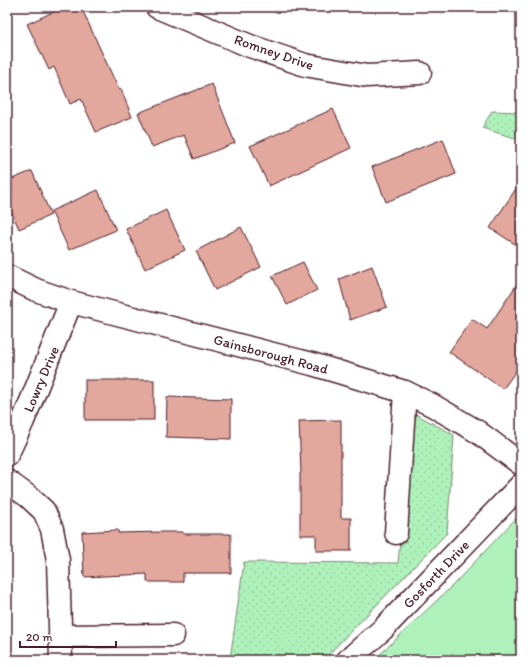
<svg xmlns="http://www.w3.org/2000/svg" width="528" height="667" font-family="Itim,sans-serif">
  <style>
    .grass { fill: url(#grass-dots); stroke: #7c8873 }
    .park { fill: #aef1bb; stroke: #7c8873 }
    .building { fill: #e2a89d; stroke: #4a1f2b }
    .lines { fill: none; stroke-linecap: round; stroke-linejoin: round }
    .minor-casing { stroke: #4a1f2b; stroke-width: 25 }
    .minor { stroke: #fff; stroke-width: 22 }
    .labels { text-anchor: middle; stroke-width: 3.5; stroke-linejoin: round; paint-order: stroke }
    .street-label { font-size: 14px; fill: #4a1f2b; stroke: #fff }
  </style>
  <defs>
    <pattern id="grass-dots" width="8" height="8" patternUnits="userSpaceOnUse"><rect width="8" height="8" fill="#aef1bb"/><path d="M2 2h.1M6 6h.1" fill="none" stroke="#97cea1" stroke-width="1.8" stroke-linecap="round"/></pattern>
  </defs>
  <rect width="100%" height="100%" fill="#fff"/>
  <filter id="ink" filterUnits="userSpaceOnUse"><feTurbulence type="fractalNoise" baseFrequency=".025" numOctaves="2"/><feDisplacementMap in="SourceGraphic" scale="8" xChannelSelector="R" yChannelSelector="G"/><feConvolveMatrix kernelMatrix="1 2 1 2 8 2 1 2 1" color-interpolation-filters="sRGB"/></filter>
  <g filter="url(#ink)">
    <g class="grass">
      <path d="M 492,111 L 521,112 L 521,140 L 482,128 Z"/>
      <path d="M 412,412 L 454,435 L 447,533 L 323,660 L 182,660 L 230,659 L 244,562 L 398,563 Z"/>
    </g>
    <path class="park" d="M 521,513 L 521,660 L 374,660 L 452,586 Z"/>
    <g class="building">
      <path d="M 64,7 L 81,7 L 119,90 L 121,89 L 132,117 L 96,132 L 81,99 L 70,104 L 54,67 L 49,70 L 27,24 Z"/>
      <path d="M 212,84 L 235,143 L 194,159 L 184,135 L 152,147 L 138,113 Z"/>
      <path d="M 333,109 L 351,148 L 269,186 L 250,146 Z"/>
      <path d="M 443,139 L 456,174 L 386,202 L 372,167 Z"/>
      <path d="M 32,171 L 51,215 L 19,229 L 7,201 L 7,181 Z"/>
      <path d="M 521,181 L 521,248 L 490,228 Z"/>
      <path d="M 98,190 L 116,230 L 69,250 L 51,211 Z"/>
      <path d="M 166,210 L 185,250 L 145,269 L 126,229 Z"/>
      <path d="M 241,227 L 261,267 L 215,290 L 196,251 Z"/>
      <path d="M 303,262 L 317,290 L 287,305 L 272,276 Z"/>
      <path d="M 372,266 L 387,307 L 350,320 L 339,279 Z"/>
      <path d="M 521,278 L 521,364 L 503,389 L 449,352 L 472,319 L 487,329 Z"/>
      <rect x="85" y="380" width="69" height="40"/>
      <path d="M 167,397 L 231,399 L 231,439 L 166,437 Z"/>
      <path d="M 341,420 L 341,518 L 351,518 L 351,551 L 316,551 L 316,535 L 300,535 L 300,473 L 301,473 L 299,421 Z"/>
      <path d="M 118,530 L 118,533 L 163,532 L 183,532 L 183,534 L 231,534 L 231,573 L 183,573 L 183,582 L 147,582 L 147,574 L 84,577 L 82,532 Z"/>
    </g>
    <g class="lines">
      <defs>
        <g id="minor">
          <path d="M 157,7 L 250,46 L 305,65 L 367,76 L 420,73"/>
          <path d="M 7,276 L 36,290 L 71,302 L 312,364 L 405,392 L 432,405 L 478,432 L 521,464"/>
          <path d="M 7,455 L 23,421 L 71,302"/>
          <path d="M 7,481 L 29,497 L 44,511 L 52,529 L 58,560 L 61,660"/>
          <path d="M 396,533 L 405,392"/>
          <path d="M 60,636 L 173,635"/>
          <path d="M 348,660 L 383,629 L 521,485"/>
        </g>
      </defs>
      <use href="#minor" class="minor-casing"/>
      <use href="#minor" class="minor"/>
    </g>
  </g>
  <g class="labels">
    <g class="street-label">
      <text transform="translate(274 52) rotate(19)" y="5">Romney Drive</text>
      <text transform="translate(271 354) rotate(15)" y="5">Gainsborough Road</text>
      <text transform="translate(41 379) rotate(-67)" y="5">Lowry Drive</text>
      <text transform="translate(436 574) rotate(-46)" y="5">Gosforth Drive</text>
    </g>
  </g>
  <rect width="528" height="667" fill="none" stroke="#fff" stroke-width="24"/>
  <rect x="12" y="12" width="504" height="643" fill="none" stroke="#4a1f2b" stroke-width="1.5" filter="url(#ink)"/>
  <path d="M20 641v6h96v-6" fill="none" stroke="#4a1f2b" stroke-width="2"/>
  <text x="26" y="641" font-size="12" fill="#4a1f2b" stroke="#ffffff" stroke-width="3" paint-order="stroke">20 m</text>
</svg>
